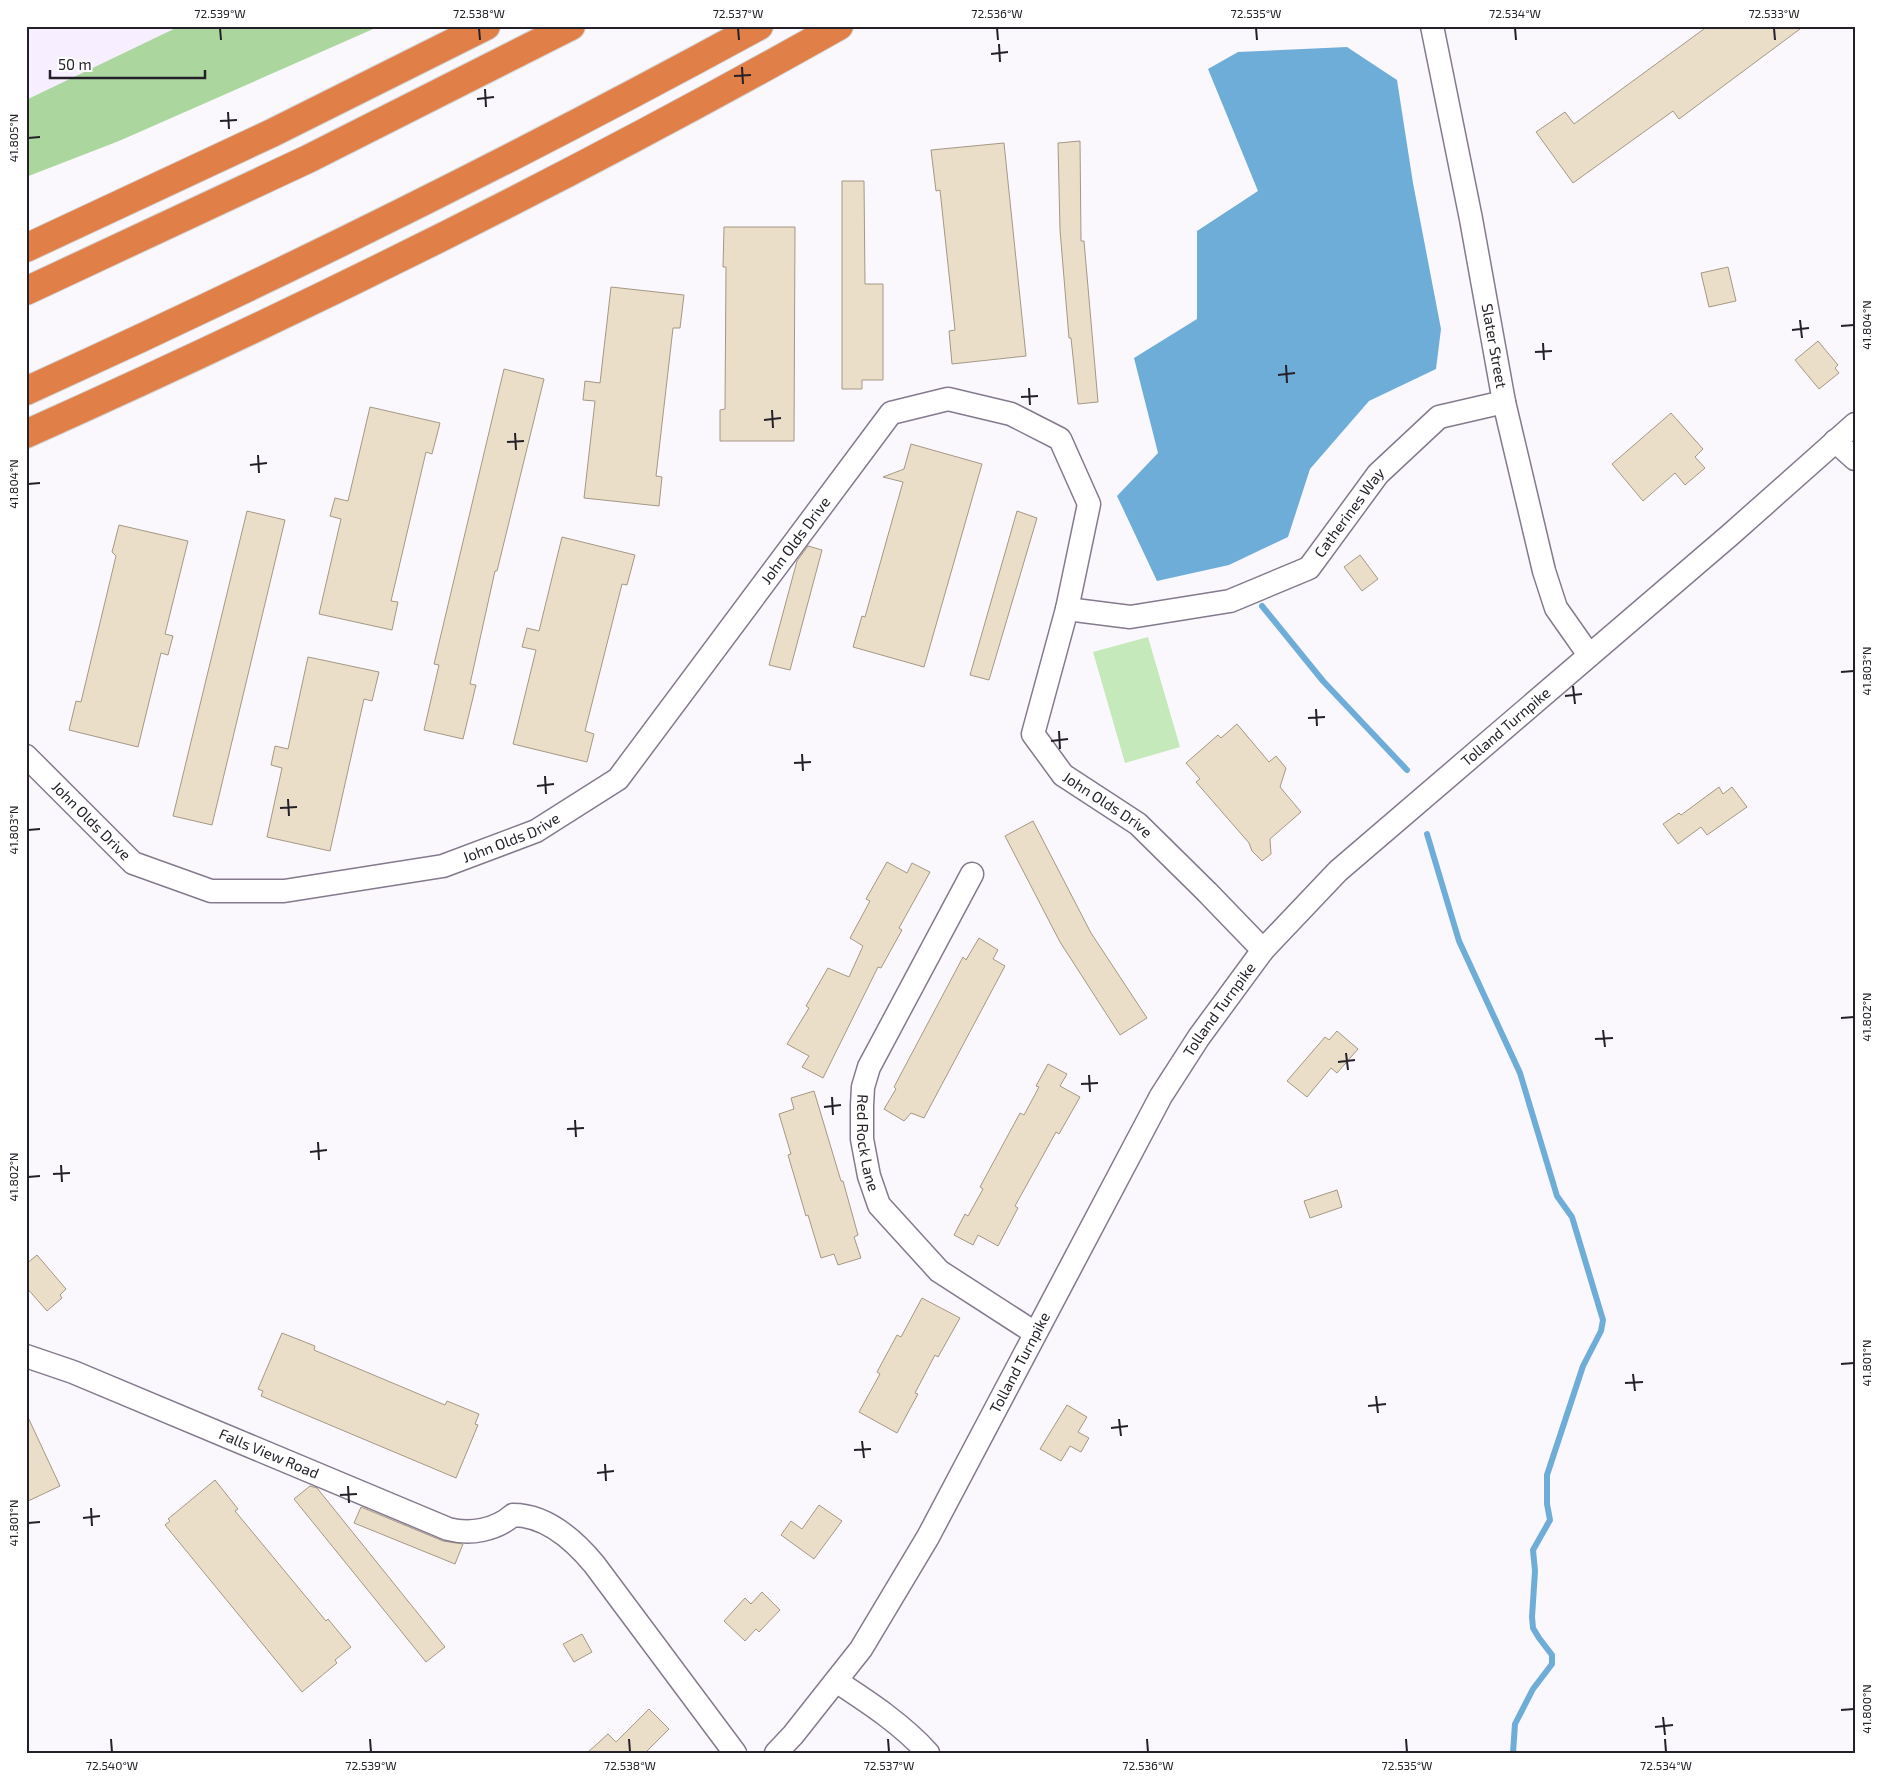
<svg xmlns="http://www.w3.org/2000/svg" width="1881" height="1779" font-family="'Exo 2',sans-serif">
  <style>
    .built { fill: #f7eeff }
    .green { fill: #c5e9bb }
    .forest { fill: #abd79e }
    .water { fill: #6fadd9 }
    .lines { fill: none; stroke-linecap: round; stroke-linejoin: round }
    .stream { stroke: #6fadd9; stroke-width: 6 }
    .building { fill: #ebdec9; stroke: #a49885 }
    .minor-casing { stroke: #84798d; stroke-width: 25 }
    .highway-casing { stroke: #d3d2d4; stroke-width: 30 }
    .minor { stroke: #fff; stroke-width: 22 }
    .highway { stroke: #e08048; stroke-width: 28 }
    .ticks { fill: none; stroke: #242028; stroke-width: 2 }
    .labels { text-anchor: middle; stroke-width: 4.5; stroke-linejoin: round; paint-order: stroke }
    .street-label { font-size: 15px; fill: #242028; stroke: #fff }
    .neatline { fill: none; stroke: #242028; stroke-width: 2 }
    .ticks-label { font-size: 12px; text-anchor: middle; fill: #242028 }
  </style>
  <rect width="100%" height="100%" fill="#faf8fc"/>
  <path class="built" d="M 26,26 L 247,26 L 26,131 Z"/>
  <path class="green" d="M 1148,637 L 1180,747 L 1125,763 L 1093,652 Z"/>
  <path class="forest" d="M 180,26 L 380,26 L 119,141 L 26,177 L 26,100 Z"/>
  <path class="water" d="M 1347,47 L 1397,80 L 1413,183 L 1441,329 L 1436,369 L 1369,401 L 1310,469 L 1288,537 L 1229,565 L 1157,581 L 1117,496 L 1158,453 L 1134,358 L 1197,319 L 1197,231 L 1258,191 L 1208,69 L 1238,52 Z"/>
  <g class="lines">
    <g class="stream">
      <path d="M 1262,606 L 1323,681 L 1407,770"/>
      <path d="M 1427,834 L 1459,941 L 1520,1073 L 1557,1196 L 1572,1217 L 1603,1320 L 1601,1331 L 1583,1366 L 1547,1475 L 1547,1504 L 1550,1520 L 1533,1550 L 1535,1571 L 1532,1617 L 1533,1628 L 1539,1638 L 1552,1655 L 1552,1664 L 1533,1689 L 1515,1724 L 1513,1753"/>
    </g>
  </g>
  <g class="building">
    <path d="M 1708,26 L 1804,26 L 1679,119 L 1673,111 L 1573,183 L 1536,132 L 1565,112 L 1574,124 Z"/>
    <path d="M 1080,141 L 1081,241 L 1084,241 L 1098,402 L 1078,404 L 1071,338 L 1069,338 L 1060,230 L 1058,143 Z"/>
    <path d="M 1004,143 L 1026,356 L 952,364 L 949,331 L 955,330 L 940,190 L 936,191 L 931,150 Z"/>
    <path d="M 842,181 L 864,181 L 865,284 L 883,284 L 883,380 L 862,380 L 862,389 L 842,389 Z"/>
    <path d="M 724,227 L 795,227 L 794,441 L 720,441 L 720,410 L 725,409 L 726,267 L 723,267 Z"/>
    <path d="M 1728,267 L 1736,301 L 1709,307 L 1701,273 Z"/>
    <path d="M 611,287 L 684,295 L 680,328 L 673,328 L 656,476 L 662,477 L 659,506 L 584,498 L 595,401 L 583,400 L 585,381 L 600,383 Z"/>
    <path d="M 1818,341 L 1838,365 L 1835,368 L 1839,373 L 1819,389 L 1795,360 Z"/>
    <path d="M 504,369 L 544,379 L 497,571 L 495,571 L 470,684 L 476,685 L 463,739 L 424,730 L 439,665 L 434,664 Z"/>
    <path d="M 370,407 L 440,423 L 432,454 L 426,452 L 391,601 L 398,602 L 392,630 L 319,614 L 341,519 L 330,516 L 335,498 L 348,501 Z"/>
    <path d="M 1671,413 L 1703,449 L 1695,457 L 1705,468 L 1685,485 L 1675,473 L 1643,501 L 1612,464 Z"/>
    <path d="M 911,444 L 982,464 L 924,667 L 853,647 L 862,616 L 865,617 L 903,482 L 883,477 L 904,469 Z"/>
    <path d="M 247,511 L 285,520 L 212,825 L 173,816 Z"/>
    <path d="M 1017,511 L 1037,518 L 989,680 L 970,675 Z"/>
    <path d="M 119,525 L 188,541 L 165,634 L 173,636 L 168,655 L 161,653 L 138,747 L 69,730 L 76,701 L 81,702 L 116,556 L 112,552 Z"/>
    <path d="M 562,537 L 635,555 L 627,585 L 622,584 L 585,731 L 594,734 L 587,762 L 513,744 L 536,650 L 522,647 L 527,628 L 539,631 Z"/>
    <path d="M 808,546 L 822,550 L 790,670 L 769,665 L 797,561 Z"/>
    <path d="M 1360,555 L 1378,579 L 1362,591 L 1344,567 Z"/>
    <path d="M 308,657 L 379,672 L 372,701 L 364,699 L 330,851 L 267,837 L 282,768 L 271,765 L 275,746 L 288,749 Z"/>
    <path d="M 1237,724 L 1269,762 L 1276,756 L 1286,768 L 1280,787 L 1301,812 L 1270,839 L 1271,854 L 1262,861 L 1252,851 L 1249,843 L 1196,782 L 1200,779 L 1186,763 L 1218,735 L 1221,738 Z"/>
    <path d="M 1719,787 L 1723,794 L 1732,787 L 1747,807 L 1707,835 L 1701,827 L 1678,844 L 1663,824 L 1679,813 L 1681,815 Z"/>
    <path d="M 1033,821 L 1091,933 L 1147,1018 L 1120,1035 L 1060,942 L 1005,836 Z"/>
    <path d="M 887,862 L 907,873 L 912,863 L 930,872 L 899,928 L 902,930 L 881,968 L 878,967 L 823,1078 L 802,1067 L 809,1056 L 787,1044 L 809,1008 L 806,1006 L 828,968 L 849,977 L 863,946 L 850,938 L 870,901 L 866,899 Z"/>
    <path d="M 979,938 L 998,950 L 993,959 L 1005,966 L 924,1118 L 911,1113 L 904,1121 L 884,1109 L 896,1089 L 894,1087 L 963,957 L 966,960 Z"/>
    <path d="M 1337,1031 L 1358,1049 L 1337,1073 L 1331,1068 L 1307,1097 L 1287,1081 L 1325,1037 L 1329,1040 Z"/>
    <path d="M 1048,1064 L 1067,1074 L 1060,1086 L 1080,1097 L 1059,1134 L 1056,1132 L 1015,1206 L 1018,1208 L 998,1246 L 978,1235 L 973,1245 L 954,1235 L 965,1214 L 968,1216 L 983,1189 L 980,1187 L 1020,1113 L 1024,1115 L 1039,1087 L 1036,1086 Z"/>
    <path d="M 814,1091 L 841,1181 L 843,1181 L 858,1235 L 854,1237 L 861,1258 L 838,1265 L 834,1254 L 821,1258 L 808,1215 L 806,1216 L 788,1155 L 791,1154 L 779,1114 L 794,1109 L 791,1098 Z"/>
    <path d="M 1337,1190 L 1342,1207 L 1310,1218 L 1304,1201 Z"/>
    <path d="M 37,1255 L 66,1289 L 60,1295 L 62,1298 L 47,1311 L 26,1287 L 26,1264 Z"/>
    <path d="M 922,1298 L 960,1318 L 938,1357 L 935,1355 L 915,1393 L 918,1394 L 897,1433 L 859,1412 L 880,1374 L 877,1372 L 897,1335 L 901,1337 Z"/>
    <path d="M 282,1333 L 315,1346 L 314,1350 L 445,1405 L 447,1401 L 479,1414 L 475,1424 L 478,1425 L 456,1478 L 261,1396 L 263,1391 L 258,1389 Z"/>
    <path d="M 1067,1405 L 1087,1417 L 1078,1432 L 1089,1438 L 1081,1452 L 1070,1446 L 1061,1461 L 1040,1449 Z"/>
    <path d="M 26,1413 L 60,1486 L 26,1502 Z"/>
    <path d="M 215,1480 L 238,1509 L 235,1511 L 326,1621 L 328,1619 L 351,1647 L 335,1660 L 337,1663 L 302,1692 L 165,1525 L 170,1521 L 168,1519 Z"/>
    <path d="M 310,1486 L 317,1488 L 445,1647 L 426,1662 L 294,1499 Z"/>
    <path d="M 819,1505 L 842,1521 L 814,1559 L 781,1535 L 791,1521 L 802,1529 Z"/>
    <path d="M 361,1507 L 443,1541 L 463,1544 L 455,1564 L 354,1523 Z"/>
    <path d="M 762,1592 L 780,1610 L 759,1632 L 756,1629 L 745,1641 L 724,1621 L 745,1598 L 751,1604 Z"/>
    <path d="M 582,1634 L 592,1652 L 574,1662 L 563,1644 Z"/>
    <path d="M 649,1709 L 669,1729 L 645,1753 L 587,1753 L 608,1734 L 616,1742 Z"/>
  </g>
  <g class="lines">
    <defs>
      <g id="minor">
        <path id="s1" d="M 1432,26 L 1471,219 L 1504,402 L 1544,571 L 1556,608 L 1589,655"/>
        <path d="M 1835,441 L 1855,459"/>
        <path id="s2" d="M 1067,609 L 1130,617 L 1230,601 L 1309,568 L 1378,474 L 1439,417 L 1504,402"/>
        <path id="s3" d="M 26,756 L 133,863 L 211,891 L 284,891 L 443,866 L 536,831 L 618,779 L 891,413 L 948,399 L 1011,414 L 1060,439 L 1089,504 L 1067,609 L 1033,734 L 1063,775 L 1138,824 L 1207,892 L 1263,950"/>
        <path id="s4" d="M 972,874 L 869,1067 L 863,1087 L 862,1105 L 862,1139 L 869,1176 L 879,1205 L 939,1271 L 1035,1333"/>
        <path id="s5" d="M 26,1356 L 73,1372 L 448,1529 C 470,1535 496,1530 513,1515 C 547,1515 574,1540 594,1564 L 735,1753"/>
        <path d="M 836,1681 C 868,1702 902,1724 928,1753"/>
        <path id="s6" d="M 776,1753 L 793,1735 L 861,1649 L 928,1537 L 1161,1096 L 1199,1037 L 1263,950 L 1338,871 L 1730,535 L 1855,424"/>
      </g>
      <g id="highway">
        <path d="M 26,248 L 272,133 L 486,26"/>
        <path d="M 26,291 L 308,159 L 571,26"/>
        <path d="M 26,391 C 275,278 519,157 759,26"/>
        <path d="M 26,434 C 303,310 575,175 839,26"/>
      </g>
    </defs>
    <use href="#minor" class="minor-casing"/>
    <use href="#highway" class="highway-casing"/>
    <use href="#minor" class="minor"/>
    <use href="#highway" class="highway"/>
  </g>
  <path class="ticks" d="M 220,28 L 221,40M 479,28 L 480,40M 738,28 L 739,40M 997,28 L 998,40M 1256,28 L 1257,40M 1515,28 L 1516,40M 1774,28 L 1775,40M 999,44 L 1000,62M 991,54 L 1008,52M 742,67 L 743,84M 734,76 L 751,75M 485,89 L 486,107M 477,99 L 494,97M 228,112 L 229,129M 220,121 L 237,120M 28,138 L 40,137M 1800,320 L 1802,338M 1841,326 L 1854,325M 1792,330 L 1809,328M 1543,343 L 1544,360M 1535,352 L 1552,351M 1286,365 L 1287,383M 1278,375 L 1295,373M 1029,388 L 1030,405M 1021,397 L 1038,396M 772,410 L 773,428M 764,420 L 781,418M 515,433 L 516,450M 507,442 L 524,441M 258,455 L 259,473M 250,465 L 267,463M 28,484 L 40,483M 1841,672 L 1854,671M 1573,686 L 1575,704M 1565,696 L 1582,694M 1316,709 L 1317,726M 1308,718 L 1325,717M 1059,731 L 1060,749M 1051,741 L 1068,739M 802,754 L 803,771M 794,763 L 811,762M 545,776 L 546,794M 537,786 L 554,784M 288,799 L 289,816M 280,808 L 297,807M 28,830 L 40,829M 1841,1018 L 1854,1017M 1603,1030 L 1605,1047M 1595,1039 L 1613,1038M 1346,1053 L 1348,1070M 1338,1062 L 1355,1060M 1089,1075 L 1090,1092M 1081,1084 L 1098,1083M 832,1097 L 833,1115M 824,1107 L 841,1105M 575,1120 L 576,1137M 567,1129 L 584,1128M 318,1142 L 319,1160M 310,1152 L 327,1150M 61,1165 L 62,1182M 53,1174 L 70,1173M 28,1177 L 40,1176M 1841,1364 L 1854,1363M 1633,1374 L 1635,1391M 1625,1383 L 1643,1382M 1376,1396 L 1378,1413M 1368,1406 L 1386,1404M 1119,1419 L 1121,1436M 1111,1428 L 1128,1426M 862,1441 L 864,1458M 854,1450 L 871,1449M 605,1464 L 606,1481M 597,1473 L 614,1471M 348,1486 L 349,1503M 340,1495 L 357,1494M 91,1508 L 92,1526M 83,1518 L 100,1516M 28,1523 L 40,1522M 1841,1710 L 1854,1709M 1663,1717 L 1665,1735M 1655,1727 L 1673,1725M 111,1739 L 112,1752M 370,1739 L 371,1752M 629,1739 L 630,1752M 888,1739 L 889,1752M 1147,1739 L 1148,1752M 1406,1739 L 1407,1752M 1665,1739 L 1666,1752"/>
  <g class="labels">
    <g class="street-label">
      <text dy="5" stroke="none"><textPath href="#s1" startOffset="326">Slater Street</textPath></text>
      <text dy="5" stroke="none"><textPath href="#s2" startOffset="319">Catherines Way</textPath></text>
      <text dy="5" stroke="none"><textPath href="#s3" startOffset="962">John Olds Drive</textPath></text>
      <text dy="5" stroke="none"><textPath href="#s6" startOffset="1272">Tolland Turnpike</textPath></text>
      <text dy="5" stroke="none"><textPath href="#s3" startOffset="1712">John Olds Drive</textPath></text>
      <text dy="5" stroke="none"><textPath href="#s3" startOffset="92">John Olds Drive</textPath></text>
      <text dy="5" stroke="none"><textPath href="#s3" startOffset="542">John Olds Drive</textPath></text>
      <text dy="5" stroke="none"><textPath href="#s6" startOffset="868">Tolland Turnpike</textPath></text>
      <text dy="5" stroke="none"><textPath href="#s4" startOffset="296">Red Rock Lane</textPath></text>
      <text dy="5" stroke="none"><textPath href="#s6" startOffset="462">Tolland Turnpike</textPath></text>
      <text dy="5" stroke="none"><textPath href="#s5" startOffset="262">Falls View Road</textPath></text>
    </g>
  </g>
  <rect width="1881" height="1779" fill="none" stroke="#ffffff" stroke-width="55"/>
  <path d="M50 70v8h155v-8" fill="none" stroke="#242028" stroke-width="2.5"/>
  <text x="58" y="70" font-size="15" fill="#242028" stroke="#ffffff" stroke-width="4" paint-order="stroke">50 m</text>
  <rect x="28" y="28" width="1826" height="1724" class="neatline"/>
  <g class="ticks-label">
    <text x="220" y="18">72.539°W</text>
    <text x="479" y="18">72.538°W</text>
    <text x="738" y="18">72.537°W</text>
    <text x="997" y="18">72.536°W</text>
    <text x="1256" y="18">72.535°W</text>
    <text x="1515" y="18">72.534°W</text>
    <text x="1774" y="18">72.533°W</text>
    <text transform="translate(14 138) rotate(-90)" y="4">41.805°N</text>
    <text transform="translate(1867 325) rotate(-90)" y="4">41.804°N</text>
    <text transform="translate(14 484) rotate(-90)" y="4">41.804°N</text>
    <text transform="translate(1867 671) rotate(-90)" y="4">41.803°N</text>
    <text transform="translate(14 830) rotate(-90)" y="4">41.803°N</text>
    <text transform="translate(1867 1017) rotate(-90)" y="4">41.802°N</text>
    <text transform="translate(14 1177) rotate(-90)" y="4">41.802°N</text>
    <text transform="translate(1867 1363) rotate(-90)" y="4">41.801°N</text>
    <text transform="translate(14 1523) rotate(-90)" y="4">41.801°N</text>
    <text transform="translate(1867 1709) rotate(-90)" y="4">41.800°N</text>
    <text x="112" y="1770">72.540°W</text>
    <text x="371" y="1770">72.539°W</text>
    <text x="630" y="1770">72.538°W</text>
    <text x="889" y="1770">72.537°W</text>
    <text x="1148" y="1770">72.536°W</text>
    <text x="1407" y="1770">72.535°W</text>
    <text x="1666" y="1770">72.534°W</text>
  </g>
</svg>
